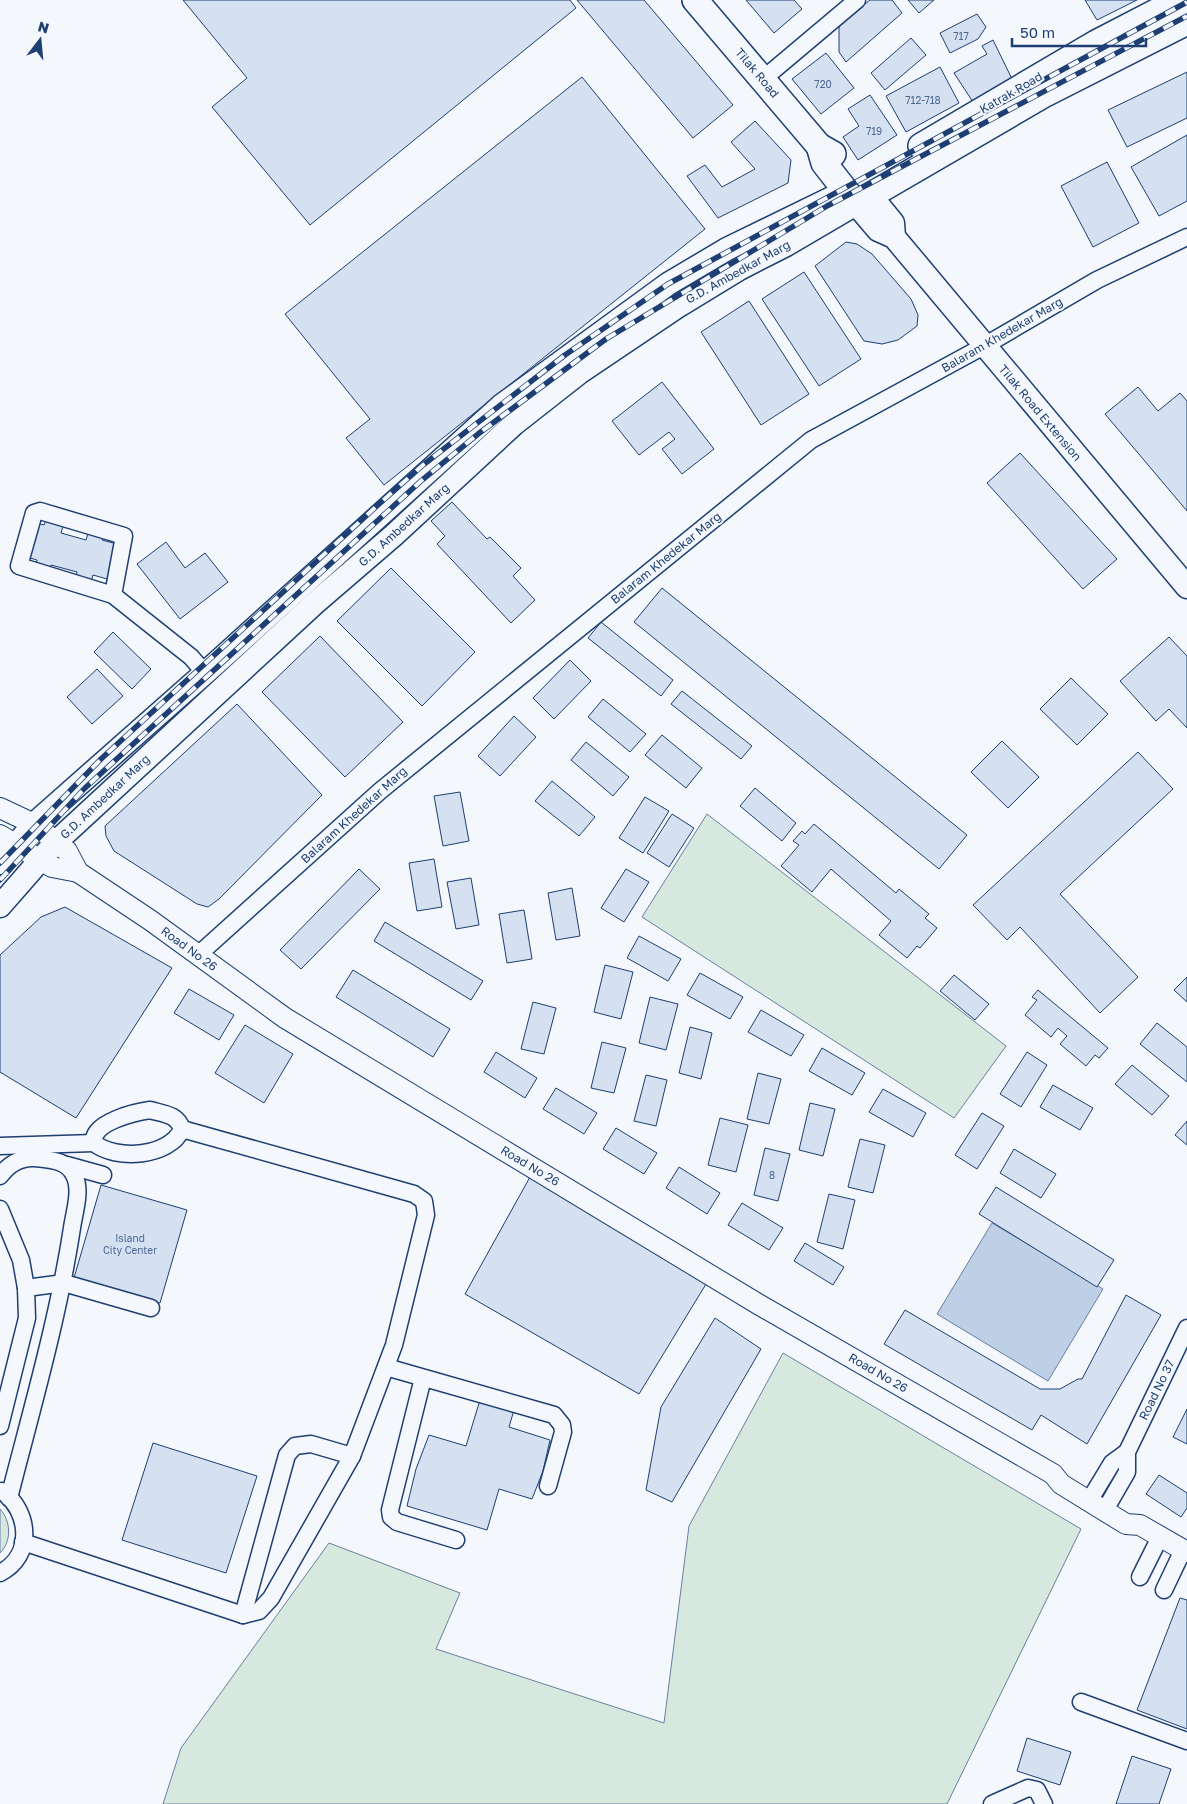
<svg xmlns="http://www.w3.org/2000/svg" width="1187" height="1804" font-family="'Golos Text',sans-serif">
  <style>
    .green { fill: #d7e8df; stroke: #687fa3 }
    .water { fill: #bed0e5; stroke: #687fa3 }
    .building { fill: #d5e0f0; stroke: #1d3f73 }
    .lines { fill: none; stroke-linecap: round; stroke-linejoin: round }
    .minor-casing { stroke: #1d3f73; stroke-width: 19 }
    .tertiary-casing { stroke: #1d3f73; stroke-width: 22 }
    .secondary-casing { stroke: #1d3f73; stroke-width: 25 }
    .primary-casing { stroke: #1d3f73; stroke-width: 28 }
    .minor { stroke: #f4f7fb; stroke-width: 16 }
    .tertiary { stroke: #f4f7fb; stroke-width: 20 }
    .secondary { stroke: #f4f7fb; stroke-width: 22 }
    .primary { stroke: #f4f7fb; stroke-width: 25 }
    .rail-casing { stroke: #1d3f73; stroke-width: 5.5 }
    .rail { stroke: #f4f7fb; stroke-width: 4; stroke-dasharray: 11; stroke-linecap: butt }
    .labels { text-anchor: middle; stroke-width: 4; stroke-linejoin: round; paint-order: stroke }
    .number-label { font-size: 10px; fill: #4b6792 }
    .street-label { font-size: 12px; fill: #1d3f73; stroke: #f4f7fb }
  </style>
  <rect width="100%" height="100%" fill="#f4f7fb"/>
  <g class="green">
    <path d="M 707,814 L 1006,1046 L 954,1118 L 642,917 Z"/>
    <path d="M 783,1353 L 1081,1529 L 947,1804 L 163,1804 L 181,1748 L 329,1543 L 460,1593 L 436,1649 L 664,1723 L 689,1526 Z"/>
    <path d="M 0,1509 C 11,1521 12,1541 0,1553 Z"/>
  </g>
  <path class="water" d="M 992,1223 L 1103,1289 L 1048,1381 L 937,1314 Z"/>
  <g class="building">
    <path d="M 183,0 L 570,0 L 576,8 L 310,225 L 212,107 L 247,78 Z"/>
    <path d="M 577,0 L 644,0 L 733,105 L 693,138 Z"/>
    <path d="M 746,0 L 794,0 L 802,9 L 774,33 Z"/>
    <path d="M 870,0 L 892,0 L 902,13 L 846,62 L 839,52 L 839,25 Z"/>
    <path d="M 908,0 L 934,0 L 919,13 Z"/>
    <path d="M 1085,0 L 1137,0 L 1097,20 Z"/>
    <path d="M 977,14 L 986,27 L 978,39 L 950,53 L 940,33 Z"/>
    <path d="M 911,38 L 926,55 L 885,90 L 871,73 Z"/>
    <path d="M 993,40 L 1013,81 L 973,102 L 954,73 L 987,54 L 982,46 Z"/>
    <path d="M 826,53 L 854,88 L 821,114 L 792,79 Z"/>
    <path d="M 940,67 L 959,103 L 906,132 L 886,96 Z"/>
    <path d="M 1187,72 L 1187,118 L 1127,147 L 1108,110 Z"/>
    <path d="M 582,77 L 705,229 L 384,485 L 346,438 L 370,419 L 285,314 Z"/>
    <path d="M 870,95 L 897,135 L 858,160 L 843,137 L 859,126 L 848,109 Z"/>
    <path d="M 755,121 L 791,160 L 788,183 L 718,218 L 687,176 L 705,165 L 722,187 L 755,169 L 731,142 Z"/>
    <path d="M 1187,135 L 1187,201 L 1159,216 L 1131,167 Z"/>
    <path d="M 1107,162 L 1139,223 L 1093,247 L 1061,186 Z"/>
    <path d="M 846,242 L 857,244 L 872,254 L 911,299 L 918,315 L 917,326 L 898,340 L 882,344 L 864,341 L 815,266 Z"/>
    <path d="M 804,272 L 861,359 L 819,386 L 762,299 Z"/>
    <path d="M 749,301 L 809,394 L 761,425 L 701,332 Z"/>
    <path d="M 662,382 L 714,449 L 682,474 L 662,449 L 675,439 L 669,432 L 639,455 L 612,421 Z"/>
    <path d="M 1138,387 L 1158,411 L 1180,393 L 1187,401 L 1187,511 L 1105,414 Z"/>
    <path d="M 1020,453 L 1117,559 L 1083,589 L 987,483 Z"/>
    <path d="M 452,502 L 487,539 L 490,537 L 521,568 L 513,576 L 535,600 L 511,623 L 437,544 L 445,536 L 431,521 Z"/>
    <path d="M 47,518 L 64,523 L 61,533 L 86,540 L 89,530 L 104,535 L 102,540 L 117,544 L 107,579 L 93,575 L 91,582 L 76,578 L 77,572 L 51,565 L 49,570 L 36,566 L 37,560 L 23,556 L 33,522 L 44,525 Z"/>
    <path d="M 166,542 L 185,568 L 205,553 L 228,582 L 180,619 L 137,564 Z"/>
    <path d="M 391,568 L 475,652 L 422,706 L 337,621 Z"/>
    <path d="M 662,588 L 967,835 L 939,869 L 634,622 Z"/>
    <path d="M 601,622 L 673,680 L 661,696 L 588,638 Z"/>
    <path d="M 113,632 L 151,669 L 132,689 L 94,652 Z"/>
    <path d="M 320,636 L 403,722 L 345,777 L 262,692 Z"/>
    <path d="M 1169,637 L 1187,656 L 1187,728 L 1169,709 L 1156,721 L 1120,681 Z"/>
    <path d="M 570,660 L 591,681 L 554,719 L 533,698 Z"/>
    <path d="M 97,669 L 123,696 L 92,724 L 67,697 Z"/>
    <path d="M 1071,678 L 1108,714 L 1077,745 L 1040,709 Z"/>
    <path d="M 682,691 L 752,746 L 741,759 L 671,704 Z"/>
    <path d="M 603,699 L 646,734 L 630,752 L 588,717 Z"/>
    <path d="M 237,704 L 322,795 L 219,899 L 208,907 L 197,904 L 114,851 L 106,836 L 105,826 Z"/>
    <path d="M 514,716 L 536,737 L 500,776 L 478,756 Z"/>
    <path d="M 662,735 L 702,768 L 686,788 L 645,755 Z"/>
    <path d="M 1002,741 L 1039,777 L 1008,808 L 971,772 Z"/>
    <path d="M 586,742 L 629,777 L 613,796 L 571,760 Z"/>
    <path d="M 1138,752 L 1173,789 L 1060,894 L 1138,977 L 1100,1013 L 1020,927 L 1007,940 L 973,905 Z"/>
    <path d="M 552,781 L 595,817 L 579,836 L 535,801 Z"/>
    <path d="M 755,788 L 796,823 L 782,841 L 740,806 Z"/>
    <path d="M 460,792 L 469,841 L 443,846 L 434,796 Z"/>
    <path d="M 645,797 L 669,811 L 643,853 L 619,838 Z"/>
    <path d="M 672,814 L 694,828 L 669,867 L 647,853 Z"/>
    <path d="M 814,824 L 896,893 L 899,889 L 929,914 L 925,918 L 937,928 L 920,948 L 917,946 L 907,958 L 879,935 L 891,921 L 831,869 L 812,892 L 781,866 L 799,845 L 793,841 L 802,831 L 805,834 Z"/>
    <path d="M 434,859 L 442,907 L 417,911 L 409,863 Z"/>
    <path d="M 359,869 L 380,889 L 301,969 L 280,950 Z"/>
    <path d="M 626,869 L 649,882 L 624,922 L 601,908 Z"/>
    <path d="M 471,878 L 479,925 L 456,929 L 447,882 Z"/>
    <path d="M 572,888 L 580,936 L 556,940 L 548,893 Z"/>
    <path d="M 65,907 L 172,968 L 76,1118 L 0,1072 L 0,955 L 41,917 Z"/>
    <path d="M 524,910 L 532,959 L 507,963 L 499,914 Z"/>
    <path d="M 385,922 L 483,981 L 471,1000 L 374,941 Z"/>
    <path d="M 639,936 L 681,959 L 668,981 L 627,958 Z"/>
    <path d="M 605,965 L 633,972 L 621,1019 L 594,1012 Z"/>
    <path d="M 353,970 L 450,1029 L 433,1057 L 336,997 Z"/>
    <path d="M 700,973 L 743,997 L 730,1019 L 687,995 Z"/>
    <path d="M 954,975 L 989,1004 L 975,1020 L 940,991 Z"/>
    <path d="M 1187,977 L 1187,1002 L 1174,990 Z"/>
    <path d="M 189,989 L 234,1015 L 219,1040 L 174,1013 Z"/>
    <path d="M 1038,990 L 1108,1048 L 1099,1058 L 1095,1055 L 1086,1066 L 1060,1044 L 1067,1036 L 1058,1028 L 1051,1037 L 1025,1015 L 1037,1000 L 1032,997 Z"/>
    <path d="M 650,997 L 678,1004 L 666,1050 L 639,1043 Z"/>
    <path d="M 533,1002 L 556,1008 L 544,1054 L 521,1049 Z"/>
    <path d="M 761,1010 L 804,1035 L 791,1056 L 748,1032 Z"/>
    <path d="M 1157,1023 L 1187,1047 L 1187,1082 L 1140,1044 Z"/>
    <path d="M 245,1025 L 293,1054 L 264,1103 L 215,1073 Z"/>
    <path d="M 690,1027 L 712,1033 L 701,1079 L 679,1073 Z"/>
    <path d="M 602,1042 L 626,1048 L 614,1093 L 591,1088 Z"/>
    <path d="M 822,1048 L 865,1073 L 852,1095 L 809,1071 Z"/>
    <path d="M 496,1052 L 537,1078 L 525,1098 L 484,1072 Z"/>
    <path d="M 1027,1052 L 1047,1065 L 1021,1107 L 1000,1094 Z"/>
    <path d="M 1132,1065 L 1169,1096 L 1152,1115 L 1115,1084 Z"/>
    <path d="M 758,1073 L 781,1079 L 769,1124 L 747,1119 Z"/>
    <path d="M 646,1075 L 667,1080 L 656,1126 L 634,1121 Z"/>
    <path d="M 1053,1085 L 1093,1108 L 1080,1130 L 1040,1107 Z"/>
    <path d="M 556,1088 L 597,1113 L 584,1134 L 543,1109 Z"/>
    <path d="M 883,1089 L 926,1113 L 913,1137 L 869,1112 Z"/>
    <path d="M 810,1103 L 835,1109 L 823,1156 L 799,1150 Z"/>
    <path d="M 982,1113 L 1004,1126 L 977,1169 L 955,1155 Z"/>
    <path d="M 720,1118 L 748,1125 L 736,1172 L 708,1165 Z"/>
    <path d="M 1187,1121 L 1187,1145 L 1175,1135 Z"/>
    <path d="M 616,1128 L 657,1153 L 644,1174 L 603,1149 Z"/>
    <path d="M 860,1139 L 885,1145 L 873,1193 L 848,1187 Z"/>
    <path d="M 765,1148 L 790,1154 L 778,1201 L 754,1195 Z"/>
    <path d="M 1014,1149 L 1056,1174 L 1041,1198 L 1000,1173 Z"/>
    <path d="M 679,1167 L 720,1193 L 707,1214 L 666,1188 Z"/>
    <path d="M 530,1177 L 706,1284 L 639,1394 L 465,1294 Z"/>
    <path d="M 101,1185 L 187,1210 L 160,1303 L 74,1278 Z"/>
    <path d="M 996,1187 L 1114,1260 L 1097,1287 L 979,1214 Z"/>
    <path d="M 829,1194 L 855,1200 L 843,1249 L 817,1242 Z"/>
    <path d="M 742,1203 L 783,1228 L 769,1250 L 728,1225 Z"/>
    <path d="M 805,1243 L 844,1267 L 833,1285 L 794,1261 Z"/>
    <path d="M 1126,1295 L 1161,1315 L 1087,1444 L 1041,1415 L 1032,1430 L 884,1344 L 905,1310 L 1040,1389 L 1060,1389 L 1078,1379 L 1082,1379 Z"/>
    <path d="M 715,1318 L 761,1349 L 672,1502 L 646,1490 L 661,1407 Z"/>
    <path d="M 480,1400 L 514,1410 L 509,1427 L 550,1440 L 543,1471 L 532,1499 L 499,1489 L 487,1530 L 407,1506 L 416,1469 L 429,1435 L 466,1446 Z"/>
    <path d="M 1187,1409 L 1187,1444 L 1173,1437 Z"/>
    <path d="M 153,1443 L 257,1476 L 226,1573 L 122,1540 Z"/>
    <path d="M 1159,1475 L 1187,1493 L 1187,1508 L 1181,1517 L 1146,1494 Z"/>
    <path d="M 1180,1598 L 1187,1600 L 1187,1729 L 1137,1710 Z"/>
    <path d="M 1027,1738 L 1071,1752 L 1060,1785 L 1017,1771 Z"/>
    <path d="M 1132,1756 L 1171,1769 L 1159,1804 L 1116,1804 Z"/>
  </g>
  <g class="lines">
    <defs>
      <g id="minor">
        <path d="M 762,80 L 857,0"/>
        <path d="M 113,595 L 124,536 L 40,511 L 34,513 L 19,566 L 113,595 L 191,657 L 205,673"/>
        <path d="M 198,955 L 380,791 L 811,440 L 984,346 L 1097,280 L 1187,237"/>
        <path d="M 150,1110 C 164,1114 177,1114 182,1129 C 170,1157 116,1161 94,1143 C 91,1122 136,1112 150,1110 Z"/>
        <path d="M 0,1146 L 94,1143"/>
        <path d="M 67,1165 L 103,1175"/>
        <path d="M 0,1176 C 8,1165 20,1157 35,1158 C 50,1160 67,1160 74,1175 C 82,1190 74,1213 72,1228 C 58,1319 32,1408 9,1498"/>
        <path d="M 0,1209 L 21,1260 L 26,1288 L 27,1318 L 0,1426"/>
        <path d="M 26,1288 L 64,1283 L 151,1308"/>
        <path d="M 386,1367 L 554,1415 L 562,1425 L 563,1432 L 548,1486"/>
        <path d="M 423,1378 L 390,1510 L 391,1517 L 397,1522 L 456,1540"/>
        <path d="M 1089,1501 L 1112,1463 L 1127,1452"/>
        <path d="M 1105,1510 L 1127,1472 L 1127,1452 L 1187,1328"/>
        <path d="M 23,1542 L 243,1615 L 259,1611 L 271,1598 L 352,1456 L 394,1345 L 426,1215 L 424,1201 L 414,1194 L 182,1129"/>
        <path d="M 0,1573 C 34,1556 30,1511 2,1491"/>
        <path d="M 1140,1577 L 1160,1537"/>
        <path d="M 1164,1590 L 1183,1550"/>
        <path d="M 243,1615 L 287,1455 L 295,1446 L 311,1444 L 352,1456"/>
        <path d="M 1081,1702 L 1187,1741"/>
        <path d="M 992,1804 L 1028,1788 L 1037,1790 L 1044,1804"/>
      </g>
      <g id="tertiary">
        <path d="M 0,808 L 34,824 L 67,851 L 78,872 L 150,920 L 285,1018 L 758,1304 L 1053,1474 L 1061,1484 L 1126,1524 L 1140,1525 L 1187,1552"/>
        <path d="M 0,835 L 52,867 L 78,872"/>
      </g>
      <g id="secondary">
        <path d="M 871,196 L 893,223 L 894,237"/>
        <path d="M 0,863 L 34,824 L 214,665 L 502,405 L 668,284 L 727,249 L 846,191"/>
        <path d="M 0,906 L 56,842 L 315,603 L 394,535 L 514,424 L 579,373 L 680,305 L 739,269 L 786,245 L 856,204 L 878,230 L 894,237 L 1187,587"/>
      </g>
      <g id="primary">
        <path d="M 695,0 L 819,146 L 833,154"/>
        <path d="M 819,146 L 824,163 L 856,204 L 1045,94 L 1187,22"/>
        <path d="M 921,146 L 1096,43 L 1179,0"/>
      </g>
    </defs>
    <use href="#minor" class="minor-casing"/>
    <use href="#tertiary" class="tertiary-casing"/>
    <use href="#secondary" class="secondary-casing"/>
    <use href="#primary" class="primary-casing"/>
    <use href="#minor" class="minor"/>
    <use href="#tertiary" class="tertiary"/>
    <use href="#secondary" class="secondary"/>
    <use href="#primary" class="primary"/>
    <defs>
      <g id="rail">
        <path d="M 0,863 L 101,759 L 379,504 L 423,465 L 565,355 L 668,284 L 1187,2"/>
        <path d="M 0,880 L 85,788 L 422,480 L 478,434 L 606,339 L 827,206 L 1187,16"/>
      </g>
    </defs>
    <use href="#rail" class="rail-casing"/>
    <use href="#rail" class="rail"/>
  </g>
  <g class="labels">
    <g class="number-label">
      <text x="961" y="40">717</text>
      <text x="823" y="88">720</text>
      <text x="923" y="104">712-718</text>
      <text x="874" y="135">719</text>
      <text x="772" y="1179">8</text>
      <text x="130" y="1242">Island<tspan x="130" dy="12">City Center</tspan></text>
    </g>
    <g class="street-label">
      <text transform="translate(757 73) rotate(50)" y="4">Tilak Road</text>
      <text transform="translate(1011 93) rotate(-30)" y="4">Katrak Road</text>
      <text transform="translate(738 272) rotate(-29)" y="4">G.D. Ambedkar Marg</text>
      <text transform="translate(1002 335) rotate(-30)" y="4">Balaram Khedekar Marg</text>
      <text transform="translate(1040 413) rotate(50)" y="4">Tilak Road Extension</text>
      <text transform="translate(404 525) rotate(-42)" y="4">G.D. Ambedkar Marg</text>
      <text transform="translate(666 558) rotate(-39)" y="4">Balaram Khedekar Marg</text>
      <text transform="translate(105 797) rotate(-43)" y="4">G.D. Ambedkar Marg</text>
      <text transform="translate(354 815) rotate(-42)" y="4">Balaram Khedekar Marg</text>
      <text transform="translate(189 949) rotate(36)" y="4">Road No 26</text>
      <text transform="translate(530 1166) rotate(31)" y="4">Road No 26</text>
      <text transform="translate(878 1373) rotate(30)" y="4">Road No 26</text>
      <text transform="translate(1157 1390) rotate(-64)" y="4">Road No 37</text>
    </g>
  </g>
  <g transform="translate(40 40) rotate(16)" stroke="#f4f7fb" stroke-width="4" paint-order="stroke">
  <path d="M0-4L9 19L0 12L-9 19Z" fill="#1d3f73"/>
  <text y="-8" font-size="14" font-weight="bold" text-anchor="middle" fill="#1d3f73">N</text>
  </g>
  <path d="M1012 38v8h134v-8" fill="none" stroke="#1d3f73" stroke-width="2.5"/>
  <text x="1020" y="38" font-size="15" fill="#1d3f73" stroke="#f4f7fb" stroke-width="4" paint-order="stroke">50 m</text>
</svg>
